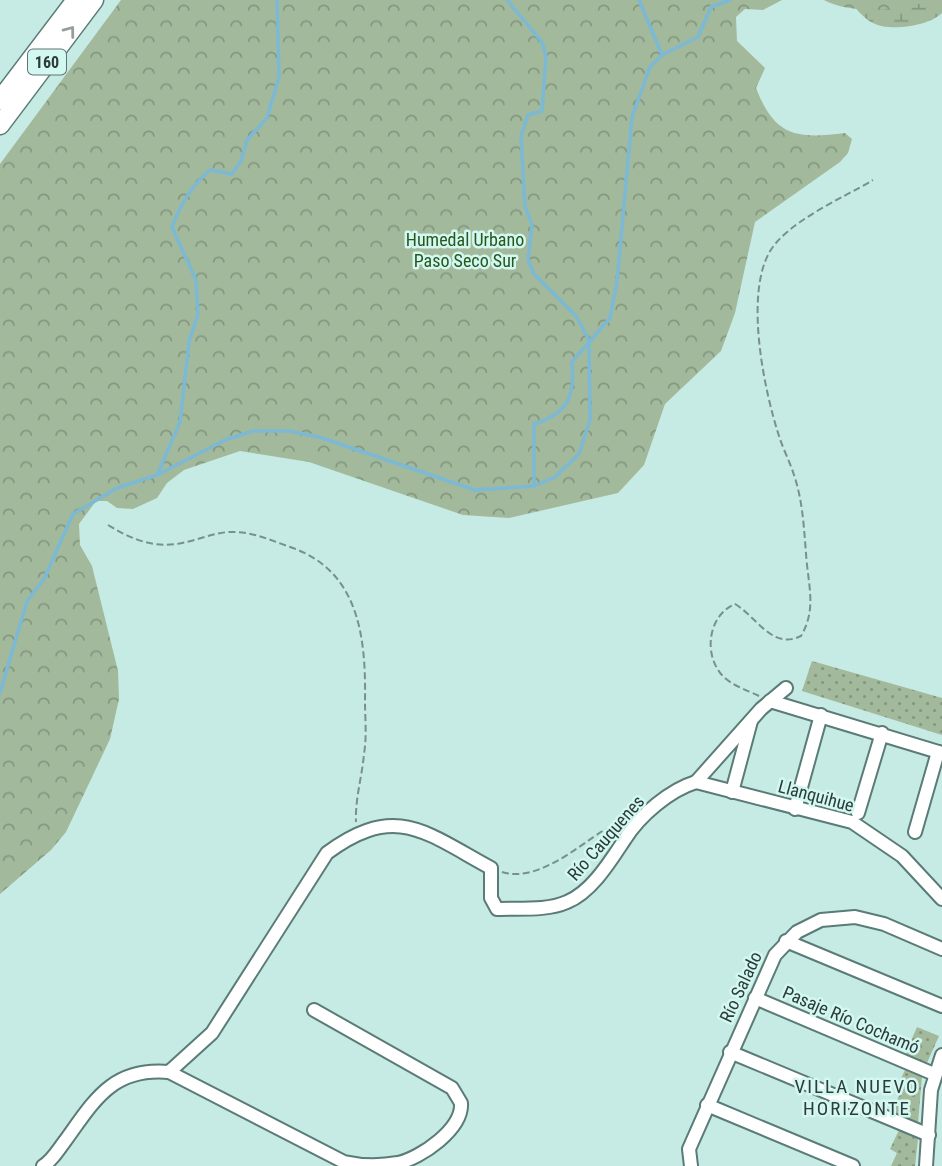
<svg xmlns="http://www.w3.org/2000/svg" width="942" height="1166" font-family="'Roboto Condensed',sans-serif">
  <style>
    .grass { fill: url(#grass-dots) }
    .wetland { fill: url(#wetland-marsh) }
    .park { fill: url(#park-crowns) }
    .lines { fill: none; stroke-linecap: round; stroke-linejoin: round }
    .stream { stroke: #7cb9d5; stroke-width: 3.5 }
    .minor-casing { stroke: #5a7b76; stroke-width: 16 }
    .highway-casing { stroke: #5a7b76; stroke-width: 21 }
    .path { stroke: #77918c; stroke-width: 2; stroke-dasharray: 7 3.5; stroke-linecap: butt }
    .minor { stroke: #fff; stroke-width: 12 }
    .highway { stroke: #fff; stroke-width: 18 }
    .oneway { stroke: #969e9c }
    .labels { text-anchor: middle; stroke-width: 5; stroke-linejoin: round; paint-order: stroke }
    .shield { fill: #d3f7f1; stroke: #5f7470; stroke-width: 2 }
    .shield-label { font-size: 16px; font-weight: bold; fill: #2d3c39 }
    .park-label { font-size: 18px; fill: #28571b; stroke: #d3f7f1 }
    .street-label { font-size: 18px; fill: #2d3c39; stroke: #d3f7f1 }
    .neighbourhood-label { font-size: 19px; letter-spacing: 2px; fill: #2d3c39; stroke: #d3f7f1 }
  </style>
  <defs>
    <pattern id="grass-dots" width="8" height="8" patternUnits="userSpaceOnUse" patternTransform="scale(1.75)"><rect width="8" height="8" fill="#a2b99c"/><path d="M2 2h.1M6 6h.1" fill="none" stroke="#849880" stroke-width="1.8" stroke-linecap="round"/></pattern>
    <pattern id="wetland-marsh" width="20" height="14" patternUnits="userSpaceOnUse" patternTransform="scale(1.75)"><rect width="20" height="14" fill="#a2b99c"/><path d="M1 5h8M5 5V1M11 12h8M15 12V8" fill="none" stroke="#849880"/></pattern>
    <pattern id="park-crowns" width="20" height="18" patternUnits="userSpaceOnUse" patternTransform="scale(1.75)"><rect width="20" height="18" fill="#a2b99c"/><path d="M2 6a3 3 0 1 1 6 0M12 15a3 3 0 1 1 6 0" fill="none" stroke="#849880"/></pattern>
  </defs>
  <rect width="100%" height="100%" fill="#c6eae4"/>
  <g class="grass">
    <path d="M 812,661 L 942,698 L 942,735 L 802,691 Z"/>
    <path d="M 917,1027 L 939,1036 L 927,1063 L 905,1055 Z"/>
    <path d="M 905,1070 L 922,1077 L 918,1123 L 892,1112 L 902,1089 L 897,1087 Z"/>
    <path d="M 899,1130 L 918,1139 L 915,1166 L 891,1166 L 897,1153 L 890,1149 Z"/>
  </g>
  <path class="wetland" d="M 848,0 L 942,0 L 942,13 C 929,26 890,32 873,23 C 864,19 855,7 848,0 Z"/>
  <g class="park">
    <path d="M 121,0 L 782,0 L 763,10 L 745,9 L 736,17 L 737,41 L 765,68 L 756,88 C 775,137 797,139 845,133 L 852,139 L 848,153 L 840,162 L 755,222 L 735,313 L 721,351 L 665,404 L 644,465 L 618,493 L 509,518 L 463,515 L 309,462 L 240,451 L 184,470 L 167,483 L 157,498 L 133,509 L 117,508 L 107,501 L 96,501 L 79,524 L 80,545 L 92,566 L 118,671 L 119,699 L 110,739 L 66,832 L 51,850 L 0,894 L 0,164 Z"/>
    <path d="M 824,0 L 933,0 C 903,11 852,15 824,0 Z"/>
  </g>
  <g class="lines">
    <g class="stream">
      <path d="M 639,0 L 662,55"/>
      <path d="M 158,473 L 180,422 L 189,342 L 198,314 L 196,280 L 172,227 C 181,204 191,186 210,170 L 232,174 L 241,161 L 247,140 L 267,118 L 279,77 L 277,0"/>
      <path d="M 534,486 L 534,424 C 569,413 575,396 572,362 L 610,318 L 617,282 L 632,117 L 650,67 L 662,55 L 698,37 L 711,7 L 730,0"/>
      <path d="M 0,693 L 27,601 L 44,579 L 73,514 L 117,488 L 157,475 L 225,440 L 253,431 L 289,431 L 319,437 L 475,490 L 534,486 L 555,477 L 579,454 L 590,420 L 589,340 L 576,316 L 534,274 L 528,260 L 532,225 L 525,206 L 521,136 L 528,115 L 542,111 L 546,57 L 542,42 L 507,0"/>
    </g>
    <defs>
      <g id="minor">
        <path d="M 770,701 L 942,753"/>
        <path d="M 696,782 L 852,822 L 902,856 L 942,899"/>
        <path d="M 696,782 L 761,709 L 786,688"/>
        <path d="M 732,792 L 751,721"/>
        <path d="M 795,809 L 821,715"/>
        <path d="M 858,813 L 882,733"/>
        <path d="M 915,832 L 938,752"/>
        <path d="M 786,941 L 942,1006"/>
        <path d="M 755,998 L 934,1074"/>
        <path d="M 730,1052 L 929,1135"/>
        <path d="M 169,1072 L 344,1162 C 362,1166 381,1166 398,1163 C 421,1158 463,1129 461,1103 L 452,1088 L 314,1010"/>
        <path d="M 707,1105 L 853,1166"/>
        <path d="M 43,1166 C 52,1161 58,1150 65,1141 C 94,1101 112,1067 169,1072 L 212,1033 L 327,853 C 396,802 426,833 491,868 L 491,898 L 497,909 C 519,908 547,911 567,902 C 592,892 611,860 625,839 C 640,815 670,790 696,782"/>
        <path d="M 691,1166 L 689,1149 L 775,955 L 797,932 L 821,920 L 855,917 L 884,924 L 942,949"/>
        <path d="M 926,1166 L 931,1090 L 942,1055"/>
      </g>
      <g id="highway">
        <path d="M 0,100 L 76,0"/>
        <path d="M 0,125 L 94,0"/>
      </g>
    </defs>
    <use href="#minor" class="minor-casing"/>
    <use href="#highway" class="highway-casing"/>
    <g class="path">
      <path d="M 108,525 C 131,539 154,549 182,543 C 198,540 213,533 229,532 C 251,531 270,540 290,547 C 359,570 366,637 365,701 C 365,718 367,736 364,754 C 362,777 355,799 356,822"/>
      <path d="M 759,696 C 747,690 730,685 721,674 C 703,652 709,615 735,604 C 758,618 772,650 801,636 C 815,612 810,592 807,565 C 804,534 804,505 794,475 C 790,462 783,449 779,436 C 764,390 745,297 769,253 C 786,222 843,198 873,180"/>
      <path d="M 502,872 C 536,883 576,848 604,830 L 617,827"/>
    </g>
    <use href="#minor" class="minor"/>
    <use href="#highway" class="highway"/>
  </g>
  <defs><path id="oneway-chevron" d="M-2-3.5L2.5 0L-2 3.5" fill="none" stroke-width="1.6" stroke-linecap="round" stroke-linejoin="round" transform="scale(1.75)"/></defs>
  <use class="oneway" href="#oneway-chevron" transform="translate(70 31) rotate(-53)"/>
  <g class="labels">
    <rect class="shield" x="28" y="49.5" width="38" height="25" rx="5"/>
    <g class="shield-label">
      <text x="47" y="68">160</text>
    </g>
    <g class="park-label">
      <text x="465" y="246">Humedal Urbano<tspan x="465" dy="21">Paso Seco Sur</tspan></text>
    </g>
    <g class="street-label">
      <text transform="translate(816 796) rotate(15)" y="6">Llanquihue</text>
      <text transform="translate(606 838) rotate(-49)" y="6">Río Cauquenes</text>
      <text transform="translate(741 987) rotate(-65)" y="6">Río Salado</text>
      <text transform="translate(851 1020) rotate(23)" y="6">Pasaje Río Cochamó</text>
    </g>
    <g class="neighbourhood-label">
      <text x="857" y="1093">VILLA NUEVO<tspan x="857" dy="22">HORIZONTE</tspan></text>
    </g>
  </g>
</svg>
